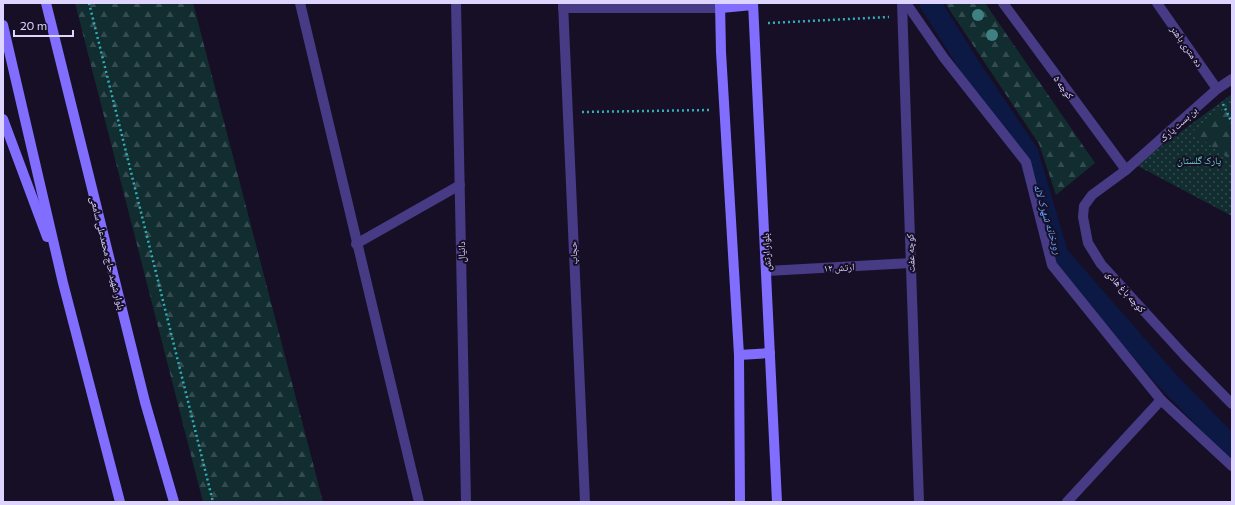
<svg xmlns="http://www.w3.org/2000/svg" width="1235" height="505" font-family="Commissioner,'Noto Naskh Arabic',sans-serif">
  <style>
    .green { fill: url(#green-dots) }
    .forest { fill: url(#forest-firs) }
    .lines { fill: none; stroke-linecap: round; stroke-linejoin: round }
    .canal { stroke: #0b1944; stroke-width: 21 }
    .path { stroke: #30afb7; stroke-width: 2.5; stroke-dasharray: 2 3; stroke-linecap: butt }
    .street { stroke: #463b84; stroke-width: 10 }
    .secondary { stroke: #816dfe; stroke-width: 10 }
    .tree { fill: #3f8182 }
    .labels { text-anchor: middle; stroke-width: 4; stroke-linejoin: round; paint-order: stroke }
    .street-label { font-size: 10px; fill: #ded5ff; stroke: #160f26 }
    .park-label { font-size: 10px; fill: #60dfce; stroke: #160f26 }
    .water-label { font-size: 11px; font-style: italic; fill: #64a4fd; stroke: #160f26 }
  </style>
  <defs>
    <pattern id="green-dots" width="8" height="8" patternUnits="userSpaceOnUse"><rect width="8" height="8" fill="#122d30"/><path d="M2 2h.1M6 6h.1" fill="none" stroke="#344b4f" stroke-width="1.8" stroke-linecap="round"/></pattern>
    <pattern id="forest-firs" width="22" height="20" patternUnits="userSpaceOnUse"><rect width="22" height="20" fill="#122d30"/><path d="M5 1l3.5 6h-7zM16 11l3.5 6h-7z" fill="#344b4f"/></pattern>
  </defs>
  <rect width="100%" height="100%" fill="#160f26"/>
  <path class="green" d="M 1232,94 L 1232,216 L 1136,165 Z"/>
  <g class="forest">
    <path d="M 75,3 L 193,3 L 323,502 L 203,502 Z"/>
    <path d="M 945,3 L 985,3 L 1095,163 L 1056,195 L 1039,144 Z"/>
    <path d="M 1232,103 L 1232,161 L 1192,132 Z"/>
  </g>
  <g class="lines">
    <path class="canal" d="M 930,3 L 974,73 L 1028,153 L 1058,255 L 1166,379 L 1232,447"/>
    <g class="path">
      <path d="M 89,3 L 213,502"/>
      <path d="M 768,23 L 889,17"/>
      <path d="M 1223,104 L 1232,123"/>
      <path d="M 582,112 L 711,110"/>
    </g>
    <g class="street">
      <path d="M 300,3 L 419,502"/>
      <path d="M 456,3 L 466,502"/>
      <path d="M 563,3 L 585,502"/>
      <path d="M 902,3 L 919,502"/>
      <path d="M 906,3 L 944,58 L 1026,162 L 1052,265 L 1161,400 L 1232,466"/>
      <path d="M 1003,3 L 1126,170"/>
      <path d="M 1157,3 L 1217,89"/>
      <path d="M 563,8 L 721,8"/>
      <path d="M 1232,79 L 1217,89 L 1126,170 L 1092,195 L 1084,206 L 1083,217 L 1088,243 L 1101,264 L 1185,356 L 1232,404"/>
      <path d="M 356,244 L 460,185"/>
      <path d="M 767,271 L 911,263"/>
      <path d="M 1067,502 L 1161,400"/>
    </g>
    <g class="secondary">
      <path d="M 46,3 L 145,402 L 174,502"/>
      <path d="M 720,3 L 721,52 L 739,355 L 740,502"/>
      <path d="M 753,3 L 777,502"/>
      <path d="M 721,8 L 753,5"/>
      <path d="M 3,25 L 63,283 L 120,502"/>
      <path d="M 3,119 L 47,237"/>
      <path d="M 739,355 L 770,353"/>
    </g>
  </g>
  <g class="tree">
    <circle cx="978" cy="15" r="6"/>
    <circle cx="992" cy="35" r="6"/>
  </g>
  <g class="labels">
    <g class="street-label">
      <text transform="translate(1187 46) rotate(55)" y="4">ده متری باهنر</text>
      <text transform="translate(1064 87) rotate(54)" y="4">کوچه ۵</text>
      <text transform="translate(1178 124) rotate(-42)" y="4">بن بست پارک</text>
      <text transform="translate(461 252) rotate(-91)" y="4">دانیال</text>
      <text transform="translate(766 252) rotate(-93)" y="4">بلوار ارتش</text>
      <text transform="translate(108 253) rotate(76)" y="4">بلوار شهید حاج محمدعلی سامعی</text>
      <text transform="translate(573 253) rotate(-92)" y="4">حجاب</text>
      <text transform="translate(910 253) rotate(-92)" y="4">کوچه عفت</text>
      <text transform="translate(839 267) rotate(-3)" y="4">ارتش ۱۲</text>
      <text transform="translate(1126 291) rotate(48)" y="4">کوچه باغ هادی</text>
    </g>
    <g class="park-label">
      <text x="1199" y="164">پارک گلستان</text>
    </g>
    <g class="water-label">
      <text transform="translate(1048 219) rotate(73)" y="4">رودخانه شهرک لاله</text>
    </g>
  </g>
  <rect width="1235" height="505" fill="none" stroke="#ded5ff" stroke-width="8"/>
  <path d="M14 30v6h59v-6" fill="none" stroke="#ded5ff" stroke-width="2"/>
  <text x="20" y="30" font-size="12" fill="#ded5ff" stroke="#160f26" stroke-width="3" paint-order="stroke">20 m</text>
</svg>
